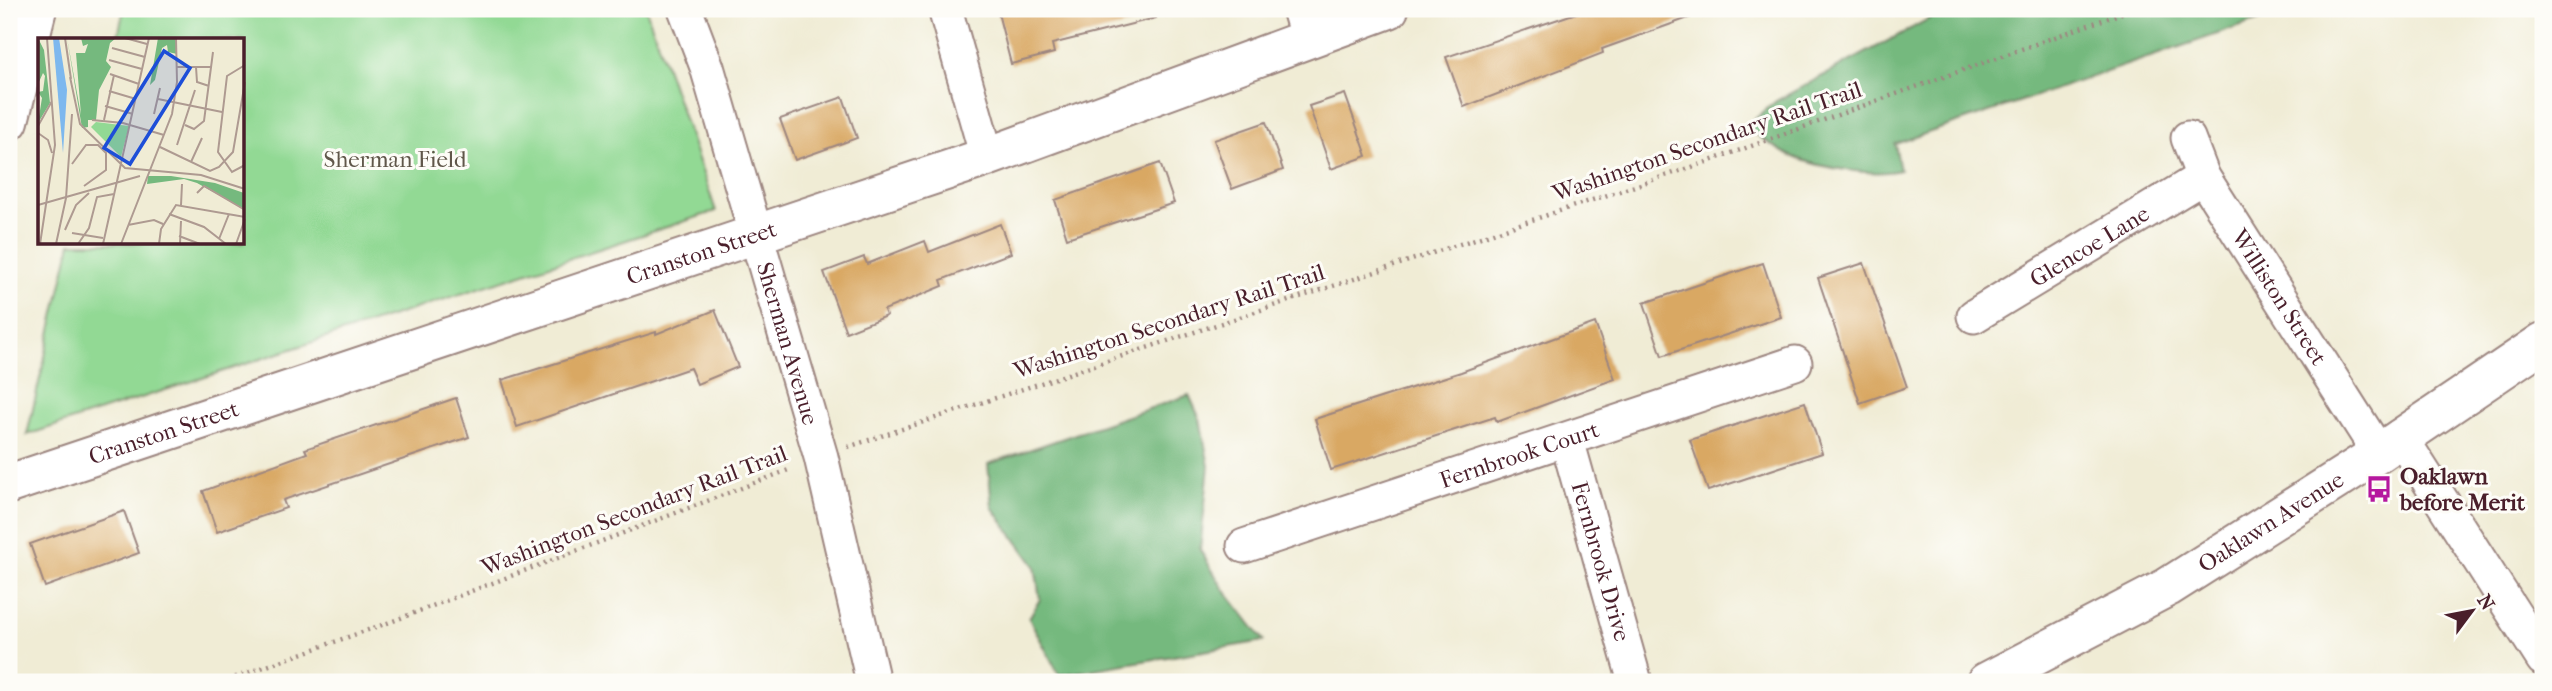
<svg xmlns="http://www.w3.org/2000/svg" width="2552" height="691" font-family="'IM FELL French Canon',serif">
  <style>
    .green { fill: #92d994; stroke: #6e7c60; stroke-width: 2 }
    .forest { fill: #75b97e; stroke: #606c54; stroke-width: 2 }
    .building { fill: #d9a864 }
    .lines { fill: none; stroke-linecap: round; stroke-linejoin: round }
    .street-casing { stroke: #9d8680; stroke-width: 37 }
    .secondary-casing { stroke: #9d8680; stroke-width: 42 }
    .primary-casing { stroke: #9d8680; stroke-width: 42 }
    .highway-casing { stroke: #9d8680; stroke-width: 42 }
    .path { stroke: #9d8680; stroke-width: 4.5; stroke-dasharray: 2 5; stroke-linecap: butt }
    .street { stroke: #fff; stroke-width: 33 }
    .secondary { stroke: #fff; stroke-width: 38 }
    .primary { stroke: #fff; stroke-width: 38 }
    .highway { stroke: #fff; stroke-width: 38 }
    .labels { text-anchor: middle; stroke-width: 6; stroke-linejoin: round; paint-order: stroke }
    .street-label { font-size: 23px; fill: #4a1f2b; stroke: #fdfcf7 }
    .park-label { font-size: 23px; fill: #60574a; stroke: #fdfcf7 }
    .poi-label { font-size: 23px; font-weight: bold; fill: #4a1f2b; stroke: #fdfcf7; text-anchor: start }
    .inset-road { fill: none; stroke: #ae9a91; stroke-width: 2 }
    .view { fill: #1d4ed8; fill-opacity: 0.15; stroke: #1d4ed8; stroke-width: 3.5 }
    .inset-edge { fill: none; stroke: #4a1f2b; stroke-width: 3.5 }
  </style>
  <rect width="100%" height="100%" fill="#fdfcf7"/>
  <filter id="ink" filterUnits="userSpaceOnUse"><feTurbulence type="fractalNoise" baseFrequency=".0143" numOctaves="2"/><feDisplacementMap in="SourceGraphic" scale="14" xChannelSelector="R" yChannelSelector="G"/><feConvolveMatrix kernelMatrix="1 2 1 2 8 2 1 2 1" color-interpolation-filters="sRGB"/></filter>
  <filter id="wash" filterUnits="userSpaceOnUse"><feTurbulence type="fractalNoise" baseFrequency=".00686" numOctaves="4" result="noise"/><feDisplacementMap in="SourceGraphic" scale="28" xChannelSelector="R" yChannelSelector="G"/><feGaussianBlur stdDeviation="1.57" result="paint"/><feColorMatrix in="noise" values="0 0 0 0 0 0 0 0 0 0 0 0 0 0 0 0 0 1.4 0 .05"/><feComposite in="paint" operator="in"/></filter>
  <g filter="url(#wash)">
    <rect width="100%" height="100%" fill="#f0ecd5"/>
    <path class="green" d="M 124,9 L 646,9 L 716,211 L 27,435 L 71,243 L 243,243 L 243,40 L 117,40 Z"/>
    <g class="forest">
      <path d="M 1947,9 L 2291,9 L 1895,144 L 1900,170 C 1872,177 1814,167 1787,154 C 1773,147 1759,136 1746,127 L 1776,101 Z"/>
      <path d="M 1189,395 L 1200,419 L 1209,466 L 1200,550 L 1223,588 L 1264,641 L 1059,675 L 1029,618 L 1040,599 L 1035,566 L 992,507 L 988,464 Z"/>
    </g>
    <g id="blocks">
      <g class="building">
        <path d="M 997,9 L 1155,9 L 1156,18 L 1052,44 L 1054,53 L 1011,64 Z"/>
        <path d="M 1588,9 L 1705,9 L 1705,12 L 1602,49 L 1603,53 L 1464,107 L 1446,57 Z"/>
        <path d="M 1345,94 L 1367,156 L 1331,169 L 1309,106 Z"/>
        <path d="M 843,97 L 857,138 L 795,160 L 780,119 Z"/>
        <path d="M 1266,122 L 1283,170 L 1232,189 L 1214,140 Z"/>
        <path d="M 1160,163 L 1174,203 L 1067,238 L 1055,200 Z"/>
        <path d="M 1000,224 L 1011,253 L 941,280 L 943,286 L 884,310 L 886,316 L 846,332 L 824,272 L 864,257 L 867,264 L 925,241 L 929,252 Z"/>
        <path d="M 1763,263 L 1781,317 L 1662,356 L 1644,303 Z"/>
        <path d="M 1864,263 L 1907,387 L 1860,403 L 1818,278 Z"/>
        <path d="M 715,310 L 738,367 L 697,384 L 690,368 L 517,427 L 502,380 L 656,332 L 656,334 Z"/>
        <path d="M 1595,323 L 1615,379 L 1497,422 L 1495,417 L 1331,470 L 1315,419 L 1461,372 Z"/>
        <path d="M 456,398 L 469,437 L 283,500 L 286,508 L 217,532 L 203,491 L 307,453 L 305,449 Z"/>
        <path d="M 1805,402 L 1822,453 L 1708,491 L 1690,440 Z"/>
        <path d="M 124,511 L 139,553 L 45,587 L 30,544 Z"/>
      </g>
    </g>
  </g>
  <g filter="url(#ink)">
    <use href="#blocks" fill-opacity="0" stroke="#9d8680" stroke-width="2"/>
    <g class="lines">
      <defs>
        <g id="street">
          <path id="s1" d="M 685,9 L 707,67 L 821,457 L 873,682"/>
          <path d="M 945,9 L 987,157"/>
          <path d="M 1299,9 L 1308,40"/>
          <path id="s2" d="M 2188,138 L 2203,177 L 2379,453"/>
          <path id="s3" d="M 1974,316 L 2203,177"/>
          <path d="M 2400,436 L 2543,659"/>
          <path id="s4" d="M 1567,440 L 1635,682"/>
          <path id="s5" d="M 1244,546 L 1795,363"/>
        </g>
        <g id="secondary">
          <path id="s6" d="M 9,484 L 987,157 L 1389,9"/>
        </g>
        <g id="primary">
          <path id="s7" d="M 1986,682 L 2168,587 L 2379,453 L 2543,342"/>
        </g>
        <path id="highway" d="M 9,121 L 37,9"/>
      </defs>
      <use href="#street" class="street-casing"/>
      <use href="#secondary" class="secondary-casing"/>
      <use href="#primary" class="primary-casing"/>
      <use href="#highway" class="highway-casing"/>
      <g class="path">
        <path d="M 848,447 L 1704,163 L 2133,9"/>
        <path d="M 222,682 L 393,621 L 791,469"/>
      </g>
      <use href="#street" class="street"/>
      <use href="#secondary" class="secondary"/>
      <use href="#primary" class="primary"/>
      <use href="#highway" class="highway"/>
    </g>
  </g>
  <defs>
    <symbol id="bus-bare" viewBox="-9 -9 18 18"><path d="M-5-6H5V4H4V6H2V4H-2V6H-4V4H-5ZM-3.5-4V0h7V-4ZM-3.5 1.2v1.5H-2V1.2ZM2 1.2v1.5H3.5V1.2Z" fill="#b5179e" stroke="#fdfcf7" stroke-width="2.5" paint-order="stroke"/></symbol>
  </defs>
  <g fill-rule="evenodd">
    <use href="#bus-bare" x="2360" y="470" width="38" height="38"/>
  </g>
  <g class="labels">
    <g class="street-label">
      <text transform="translate(1707 141) rotate(-19)" y="8">Washington Secondary Rail Trail</text>
      <text dy="8" stroke="none"><textPath href="#s3" startOffset="135">Glencoe Lane</textPath></text>
      <text dy="8" stroke="none"><textPath href="#s6" startOffset="730">Cranston Street</textPath></text>
      <text dy="8" stroke="none"><textPath href="#s2" startOffset="184">Williston Street</textPath></text>
      <text transform="translate(1169 321) rotate(-18)" y="8">Washington Secondary Rail Trail</text>
      <text dy="8" stroke="none"><textPath href="#s1" startOffset="350">Sherman Avenue</textPath></text>
      <text dy="8" stroke="none"><textPath href="#s6" startOffset="163">Cranston Street</textPath></text>
      <text dy="8" stroke="none"><textPath href="#s5" startOffset="290">Fernbrook Court</textPath></text>
      <text transform="translate(634 510) rotate(-21)" y="8">Washington Secondary Rail Trail</text>
      <text dy="8" stroke="none"><textPath href="#s7" startOffset="327">Oaklawn Avenue</textPath></text>
      <text dy="8" stroke="none"><textPath href="#s4" startOffset="126">Fernbrook Drive</textPath></text>
    </g>
    <g class="park-label">
      <text x="395" y="167">Sherman Field</text>
    </g>
    <g class="poi-label">
      <text x="2400" y="484">Oaklawn<tspan x="2400" dy="26">before Merit</tspan></text>
    </g>
  </g>
  <g transform="translate(38 38)">
    <rect width="206" height="206" fill="#f0ecd5"/>
    <path d="M 58,84 L 91,88 L 83,119 L 53,89 Z" fill="#92d994"/>
    <path d="M 0,0 L 6,12 L 12,65 L 0,85 L 4,60 L 0,54 L 5,53 L 7,38 L 5,35 L 0,46 ZM 29,0 L 43,77 L 38,15 L 47,15 L 50,6 L 45,8 L 43,0 L 78,0 L 72,5 L 68,23 L 73,29 L 61,52 L 58,82 L 50,82 L 50,89 L 44,90 ZM 120,0 L 139,0 L 139,16 L 130,14 L 129,7 L 124,10 L 117,42 L 112,47 ZM 110,138 L 133,138 L 177,145 L 206,155 L 206,171 L 159,145 L 146,141 L 109,146 Z" fill="#75b97e"/>
    <path d="M 15,0 L 21,0 L 29,52 L 25,115 Z" fill="#7db8ee"/>
    <path class="inset-road" d="M 27,0 L 33,41M 87,0 L 109,6M 74,10 L 107,19M 71,22 L 104,31M 207,27 L 189,38 L 180,114 L 194,134 L 207,127M 139,29 L 173,29M 158,29 L 159,44 L 171,48M 72,36 L 101,46M 32,39 L 42,86 L 87,130 L 163,137 L 207,151M 71,53 L 98,61M 120,61 L 184,74M 67,68 L 95,76M 116,76 L 122,50M 54,82 L 85,85 L 126,97M 66,82 L 76,37M 147,87 L 156,91 L 166,83 L 175,14M 0,88 L 14,63M 0,95 L 10,102 L 14,115M 139,107 L 157,52M 122,109 L 172,133 L 181,129 L 195,114 L 207,44M 153,124 L 164,100M 34,126 L 48,107 L 60,107 L 68,115 L 68,132 L 46,148M 159,155 L 166,148 L 207,172M 0,167 L 102,138M 143,167 L 144,146M 131,176 L 166,189 L 188,206M 90,187 L 116,182 L 125,186M 27,192 L 38,167 L 51,155M 34,195 L 65,200M 141,198 L 162,206M 181,201 L 191,176M 2,206 L 17,107 L 9,0M 18,206 L 28,160 L 34,76M 40,206 L 51,190 L 59,159 L 76,156M 65,206 L 111,0M 83,206 L 134,76 L 139,44 L 138,0M 121,206 L 123,191 L 138,167 L 207,179M 142,206 L 143,183M 198,206 L 207,181"/>
    <path class="view" d="M 126,13 L 152,30 L 92,126 L 66,110 Z"/>
    <rect width="206" height="206" class="inset-edge"/>
  </g>
  <rect width="2552" height="691" fill="none" stroke="#fdfcf7" stroke-width="35"/>
  <g transform="translate(2472 611) rotate(58)" stroke="#fdfcf7" stroke-width="5" paint-order="stroke">
  <path d="M0-5L12 26L0 18L-12 26Z" fill="#4a1f2b"/>
  <text y="-10" font-size="19" font-weight="bold" text-anchor="middle" fill="#4a1f2b">N</text>
  </g>
</svg>
